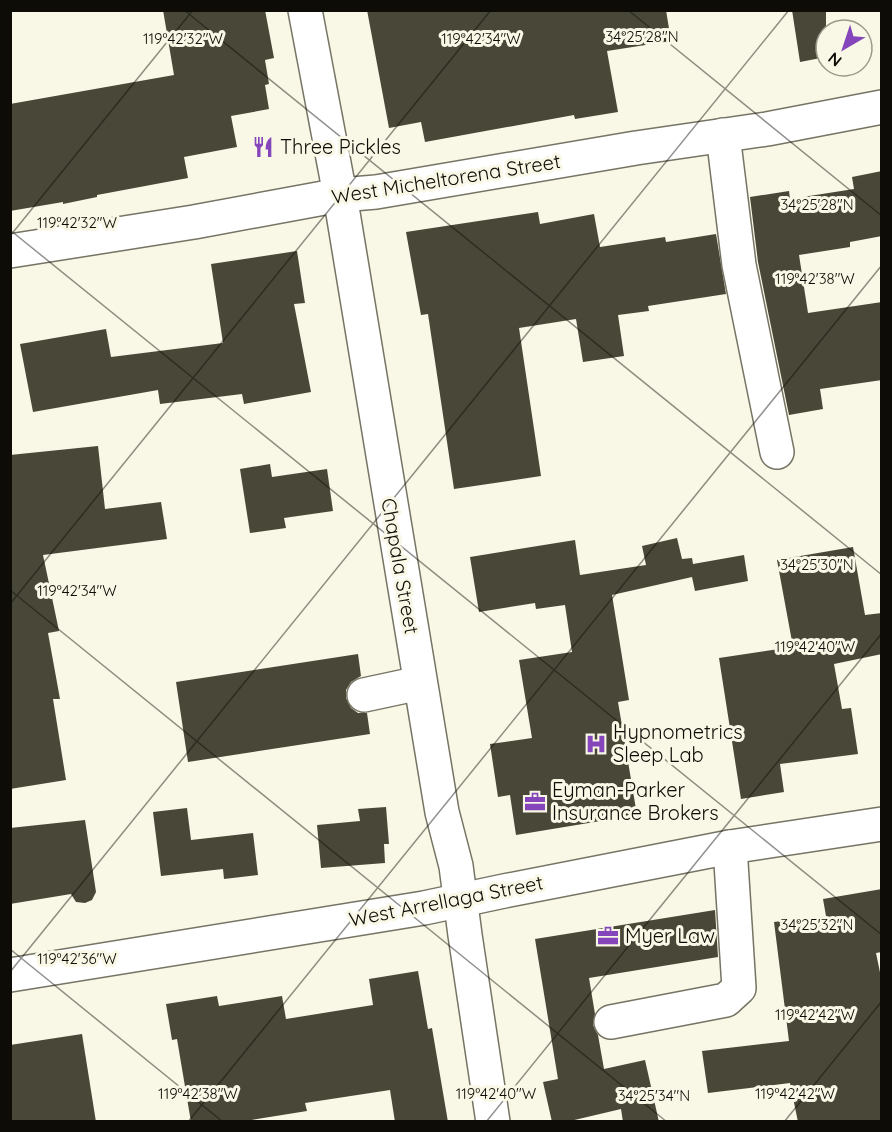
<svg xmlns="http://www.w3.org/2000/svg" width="892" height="1132" font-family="Quicksand,sans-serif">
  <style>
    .building { fill: #494838 }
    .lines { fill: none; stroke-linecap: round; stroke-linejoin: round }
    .minor-casing { stroke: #767464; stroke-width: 36 }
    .major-casing { stroke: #767464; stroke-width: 36 }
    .minor { stroke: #fff; stroke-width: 33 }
    .major { stroke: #fff; stroke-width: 33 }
    .ticks { fill: none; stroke: #0d0c06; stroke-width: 1.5; stroke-opacity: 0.45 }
    .labels { text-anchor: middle; stroke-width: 6; stroke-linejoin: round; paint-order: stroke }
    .poi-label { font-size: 20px; fill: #0d0c06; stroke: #f9f7e5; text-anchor: start }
    .street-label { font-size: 20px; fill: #0d0c06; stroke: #f9f7e5 }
    .ticks-label { font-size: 15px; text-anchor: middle; fill: #0d0c06; stroke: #f9f7e5; stroke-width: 6; stroke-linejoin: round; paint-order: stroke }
  </style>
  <rect width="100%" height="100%" fill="#f9f7e5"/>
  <g class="building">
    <path d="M 163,10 L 265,10 L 274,58 L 265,60 L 269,84 L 265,85 L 269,109 L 231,116 L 237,147 L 184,157 L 188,178 L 97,195 L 97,197 L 63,204 L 63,202 L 10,211 L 10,104 L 174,75 Z"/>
    <path d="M 367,10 L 666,10 L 671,41 L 607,51 L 618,112 L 575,119 L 574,115 L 425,142 L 421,122 L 389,128 Z"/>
    <path d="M 792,10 L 826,10 L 826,57 L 800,62 Z"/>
    <path d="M 882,171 L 882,236 L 850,242 L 850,247 L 799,255 L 808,313 L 882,302 L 882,380 L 820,389 L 823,409 L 789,415 L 758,262 L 750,197 L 789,191 L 790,199 L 854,189 L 852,177 Z"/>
    <path d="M 538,212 L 540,224 L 594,214 L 600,247 L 665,237 L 666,242 L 716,234 L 726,294 L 648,306 L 649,311 L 618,315 L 624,356 L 583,362 L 576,319 L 519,328 L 541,476 L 454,489 L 428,314 L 421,315 L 406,232 Z"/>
    <path d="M 297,251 L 305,303 L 294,304 L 311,392 L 244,404 L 242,394 L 160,404 L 158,390 L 33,412 L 20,344 L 106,329 L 111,357 L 223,343 L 211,264 Z"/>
    <path d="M 98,446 L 105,509 L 161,502 L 167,539 L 43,555 L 59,631 L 48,633 L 60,699 L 53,699 L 66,780 L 10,789 L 10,455 Z"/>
    <path d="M 270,464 L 272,477 L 327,469 L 333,511 L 284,518 L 286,528 L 250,533 L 240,469 Z"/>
    <path d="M 677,538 L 682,559 L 692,558 L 693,564 L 744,555 L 748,581 L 695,591 L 692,577 L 612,595 L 629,700 L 618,702 L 637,815 L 516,835 L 510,795 L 498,797 L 490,744 L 532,738 L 519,660 L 572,652 L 565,605 L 536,609 L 535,603 L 479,612 L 470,557 L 575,540 L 580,575 L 646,565 L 642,546 Z"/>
    <path d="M 853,547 L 865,615 L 882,613 L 882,654 L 834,664 L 842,709 L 851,708 L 858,754 L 780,764 L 784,792 L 741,799 L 719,658 L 793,647 L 777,560 Z"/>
    <path d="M 358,654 L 361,676 L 351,682 L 346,690 L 346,698 L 351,708 L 358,713 L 367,713 L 370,734 L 188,762 L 176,682 Z"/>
    <path d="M 386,807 L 389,844 L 384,844 L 385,863 L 321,868 L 317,825 L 360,821 L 358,809 Z"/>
    <path d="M 187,808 L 191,840 L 253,833 L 258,875 L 224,879 L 223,869 L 161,876 L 153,812 Z"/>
    <path d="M 85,820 L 96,892 L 92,900 L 85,903 L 76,902 L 71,894 L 10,904 L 10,828 Z"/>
    <path d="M 882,889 L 882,952 L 876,953 L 882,982 L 882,1122 L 798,1122 L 790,1083 L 708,1093 L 702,1051 L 789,1041 L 774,922 L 826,916 L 823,899 Z"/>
    <path d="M 715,910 L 718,957 L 589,978 L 595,1014 L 593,1025 L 598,1035 L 604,1069 L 645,1060 L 659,1122 L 623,1122 L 621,1109 L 566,1122 L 552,1122 L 543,1082 L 558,1079 L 535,939 Z"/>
    <path d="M 418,971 L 428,1029 L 432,1028 L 448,1122 L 395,1122 L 390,1090 L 305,1103 L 307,1111 L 239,1122 L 191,1122 L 177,1039 L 172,1040 L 166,1004 L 217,996 L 219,1006 L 282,996 L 286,1019 L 373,1005 L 369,979 Z"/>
    <path d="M 82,1034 L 96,1122 L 10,1122 L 10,1045 Z"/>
  </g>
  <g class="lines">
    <defs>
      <g id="minor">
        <path d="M 723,135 L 739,265 L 777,452"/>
        <path d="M 340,195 L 442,812 L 456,866 L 465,935 L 493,1122"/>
        <path d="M 364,695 L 420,683"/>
        <path d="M 10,975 L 424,908 L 504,891 L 730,847 L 882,824"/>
        <path d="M 611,1022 L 726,1000 L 739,988 L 730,847"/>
      </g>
      <g id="major">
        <path d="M 305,10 L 340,195"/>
        <path d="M 10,251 L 194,222 L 340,195 L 376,192 L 636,148 L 767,129 L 882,107"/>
      </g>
    </defs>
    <use href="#minor" class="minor-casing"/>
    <use href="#major" class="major-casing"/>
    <use href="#minor" class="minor"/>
    <use href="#major" class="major"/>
  </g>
  <path class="ticks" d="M 184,10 L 882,575M 628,10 L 882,216M 10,230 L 882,935M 10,236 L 193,10M 10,590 L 667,1122M 10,604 L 491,10M 10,949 L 223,1122M 10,972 L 789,10M 188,1122 L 882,265M 486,1122 L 882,633M 784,1122 L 882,1001"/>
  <defs>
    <symbol id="restaurant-bare" viewBox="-9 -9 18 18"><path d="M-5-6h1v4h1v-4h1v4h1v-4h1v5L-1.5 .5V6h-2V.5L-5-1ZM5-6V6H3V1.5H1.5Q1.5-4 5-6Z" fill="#8546bb" stroke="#f9f7e5" stroke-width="2.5" paint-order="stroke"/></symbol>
    <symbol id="hospital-bare" viewBox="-9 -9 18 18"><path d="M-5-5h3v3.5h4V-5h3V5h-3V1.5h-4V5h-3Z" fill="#8546bb" stroke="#f9f7e5" stroke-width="2.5" paint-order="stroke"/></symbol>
    <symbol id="office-bare" viewBox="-9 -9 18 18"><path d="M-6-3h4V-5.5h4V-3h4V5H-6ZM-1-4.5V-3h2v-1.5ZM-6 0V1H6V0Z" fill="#8546bb" stroke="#f9f7e5" stroke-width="2.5" paint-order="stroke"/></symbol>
  </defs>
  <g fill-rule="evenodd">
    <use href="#restaurant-bare" x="248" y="132" width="30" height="30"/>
    <use href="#hospital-bare" x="581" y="729" width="30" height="30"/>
    <use href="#office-bare" x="520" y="787" width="30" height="30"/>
    <use href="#office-bare" x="593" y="921" width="30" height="30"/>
  </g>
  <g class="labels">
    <g class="poi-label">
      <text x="280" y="154">Three Pickles</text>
      <text x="613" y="739">Hypnometrics<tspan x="613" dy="23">Sleep Lab</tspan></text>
      <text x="552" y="797">Eyman-Parker<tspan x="552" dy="23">Insurance Brokers</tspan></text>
      <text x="625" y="943">Myer Law</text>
    </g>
    <g class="street-label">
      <text transform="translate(446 179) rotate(-9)" y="7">West Micheltorena Street</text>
      <text transform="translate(400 566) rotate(80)" y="7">Chapala Street</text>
      <text transform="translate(446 901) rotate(-11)" y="7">West Arrellaga Street</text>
    </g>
  </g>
  <g class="ticks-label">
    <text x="642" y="42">34°25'28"N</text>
    <text x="183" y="44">119°42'32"W</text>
    <text x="481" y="44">119°42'34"W</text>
    <text x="817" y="210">34°25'28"N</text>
    <text x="77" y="228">119°42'32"W</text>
    <text x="815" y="284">119°42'38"W</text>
    <text x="817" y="570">34°25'30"N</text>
    <text x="77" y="596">119°42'34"W</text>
    <text x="815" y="652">119°42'40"W</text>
    <text x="817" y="930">34°25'32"N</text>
    <text x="77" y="964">119°42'36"W</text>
    <text x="815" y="1020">119°42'42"W</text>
    <text x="198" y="1099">119°42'38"W</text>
    <text x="496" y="1099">119°42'40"W</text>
    <text x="795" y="1099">119°42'42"W</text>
    <text x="654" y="1101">34°25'34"N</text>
  </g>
  <rect width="892" height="1132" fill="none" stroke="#0d0c06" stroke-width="24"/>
  <g transform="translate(844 48) rotate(219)"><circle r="28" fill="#f9f7e5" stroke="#9b998c" stroke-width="1.5"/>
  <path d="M0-4.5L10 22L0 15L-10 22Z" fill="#8546bb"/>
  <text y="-9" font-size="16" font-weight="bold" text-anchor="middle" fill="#0d0c06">N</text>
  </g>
</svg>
